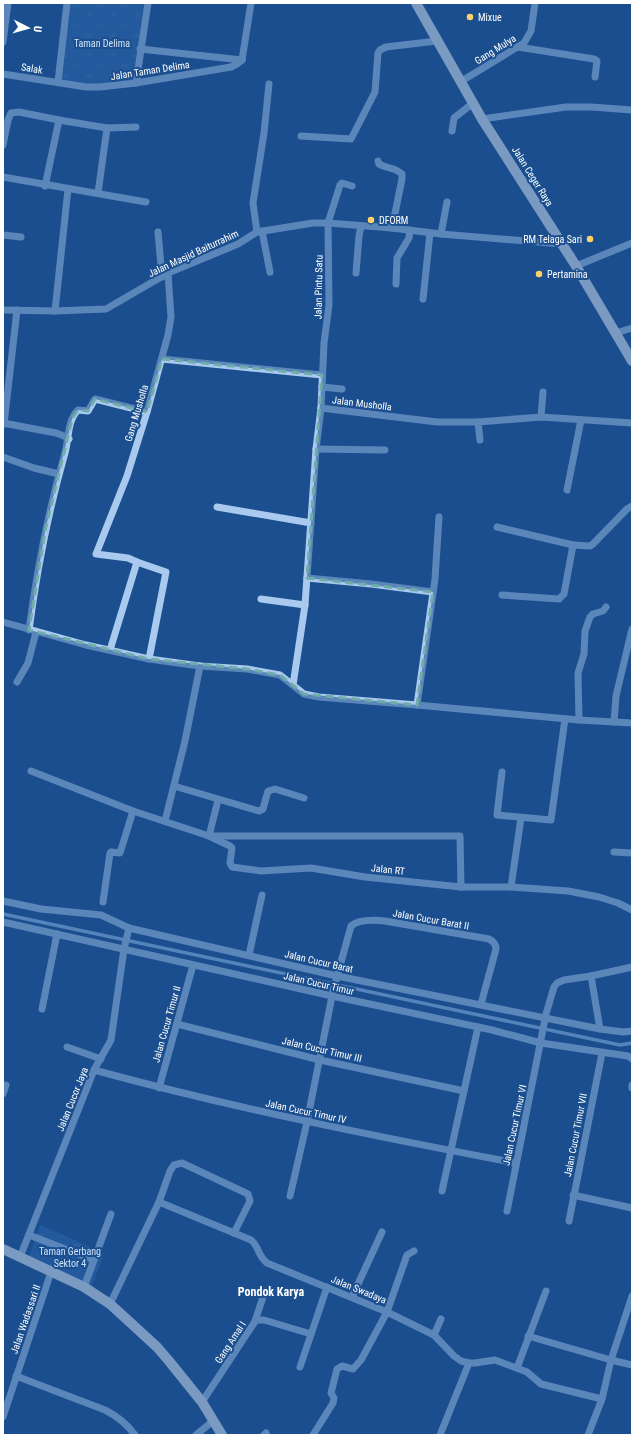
<svg xmlns="http://www.w3.org/2000/svg" width="635" height="1438" font-family="'Roboto Condensed',sans-serif">
  <style>
    .park { fill: url(#park-tufts) }
    .lines { fill: none; stroke-linecap: round; stroke-linejoin: round }
    .stream { stroke: #9cc4f0; stroke-width: 3.5 }
    .minor { stroke: #a9c9ee; stroke-width: 7 }
    .major { stroke: #f0f6ff; stroke-width: 10 }
    .marked { fill: none; stroke: #6fada8; stroke-width: 3; stroke-dasharray: 8 5; stroke-linejoin: round }
    .poi-dot { fill: #ffd166; stroke: #1b4f8f; stroke-width: 1.5 }
    .labels { text-anchor: middle; stroke-width: 4; stroke-linejoin: round; paint-order: stroke }
    .poi-label { font-size: 10px; fill: #fff; stroke: #1b4f8f; text-anchor: start }
    .park-label { font-size: 10px; fill: #cfe3fa; stroke: #1b4f8f }
    .street-label { font-size: 10px; fill: #fff; stroke: #1b4f8f }
    .quarter-label { font-size: 12px; font-weight: bold; fill: #fff; stroke: #1b4f8f }
  </style>
  <defs>
    <pattern id="park-tufts" width="24" height="20" patternUnits="userSpaceOnUse"><rect width="24" height="20" fill="#2e69ad"/><path d="M3 7l-1-3M5 7V3M7 7l1-3M15 17l-1-3M17 17v-4M19 17l1-3" fill="none" stroke="#4d80b9"/></pattern>
  </defs>
  <rect width="100%" height="100%" fill="#1b4f8f"/>
  <g class="park">
    <path d="M 67,3 L 148,3 L 136,83 L 114,86 L 58,82 Z"/>
    <path d="M 40,1225 L 104,1253 L 92,1286 L 29,1257 Z"/>
  </g>
  <g class="lines">
    <path class="stream" d="M 3,914 L 620,1045 L 632,1043"/>
    <g class="minor">
      <path d="M 3,42 L 8,3"/>
      <path d="M 518,47 L 594,59 L 597,61 L 595,77"/>
      <path d="M 140,49 L 242,60"/>
      <path d="M 242,60 L 251,3"/>
      <path d="M 3,74 L 86,87 L 100,87 L 136,83 L 231,67 L 237,64 L 242,60"/>
      <path d="M 58,82 L 67,3"/>
      <path d="M 460,82 L 524,43 L 531,31 L 535,3"/>
      <path d="M 136,83 L 148,3"/>
      <path d="M 482,119 L 566,107 L 591,107 L 632,110"/>
      <path d="M 59,120 L 107,128 L 98,193"/>
      <path d="M 107,128 L 136,127"/>
      <path d="M 452,131 L 454,118 L 473,103"/>
      <path d="M 301,136 L 351,139 L 375,92 L 378,53 L 380,50 L 386,47 L 437,41"/>
      <path d="M 3,145 L 8,120 L 11,113 L 19,112 L 59,120 L 45,186"/>
      <path d="M 378,161 L 379,164 C 387,169 395,167 402,174 L 402,179 L 392,228"/>
      <path d="M 3,177 L 146,202"/>
      <path d="M 262,231 L 270,272"/>
      <path d="M 158,232 L 162,277"/>
      <path d="M 257,232 L 253,203 L 264,133 L 269,84"/>
      <path d="M 441,234 L 447,202"/>
      <path d="M 3,235 L 21,237"/>
      <path d="M 576,266 L 632,243"/>
      <path d="M 356,273 L 359,236 L 361,226"/>
      <path d="M 396,284 L 397,258 L 409,238 L 410,230"/>
      <path d="M 423,299 L 430,233"/>
      <path d="M 3,310 L 55,311 L 106,309 L 168,273 L 238,244 L 257,232 L 313,223 L 328,223 L 392,228 L 441,234 L 562,244"/>
      <path d="M 55,311 L 68,189"/>
      <path d="M 616,333 L 632,328"/>
      <path d="M 162,359 L 322,375"/>
      <path d="M 322,387 L 342,389"/>
      <path d="M 321,408 L 437,422 L 478,422 L 541,417 L 632,423"/>
      <path d="M 541,417 L 543,392"/>
      <path d="M 478,422 L 480,440"/>
      <path d="M 3,423 L 56,433 L 64,436 L 69,439"/>
      <path d="M 4,424 L 17,310"/>
      <path d="M 316,449 L 385,450"/>
      <path d="M 3,457 L 34,468 L 59,474"/>
      <path d="M 567,490 L 581,420"/>
      <path d="M 217,507 L 311,523"/>
      <path d="M 497,527 L 573,545"/>
      <path d="M 137,562 L 166,572 L 149,659"/>
      <path d="M 307,578 L 371,584 L 433,592"/>
      <path d="M 502,595 L 559,599 L 564,594 L 573,545 L 590,546 L 593,544 L 627,509 L 632,506"/>
      <path d="M 261,599 L 305,605"/>
      <path d="M 3,622 L 86,645 L 149,659 L 200,666 L 247,669 L 280,675 L 304,694 L 319,697 L 417,705 L 579,720 L 632,723"/>
      <path d="M 29,630 C 37,569 48,512 65,453 C 69,439 67,421 78,410 L 88,411 L 95,399 L 147,412"/>
      <path d="M 110,650 L 137,562 L 128,558 L 96,554 L 127,476 L 147,412 L 168,335 L 171,317 L 168,273"/>
      <path d="M 17,682 L 28,663 L 36,632"/>
      <path d="M 293,685 L 305,605 L 316,449 L 321,408 L 324,343 L 329,305 L 328,223 L 340,185 L 342,183 L 352,186"/>
      <path d="M 417,705 L 435,579 L 439,517"/>
      <path d="M 579,720 L 578,673 L 584,654 L 585,631 L 590,617 L 593,614 L 603,611 L 606,607"/>
      <path d="M 614,722 L 616,696 L 632,629"/>
      <path d="M 31,771 L 133,811 L 209,836 L 230,846 L 232,848 L 230,863 L 232,867 L 261,871 L 311,868 L 365,877 L 461,887 L 511,887 L 568,891 L 599,897 L 618,903 L 632,910"/>
      <path d="M 502,772 L 497,815 L 551,820 L 565,719"/>
      <path d="M 174,786 L 259,811 L 263,809 L 268,791 L 275,789 L 304,798"/>
      <path d="M 218,800 L 209,836 L 460,836 L 461,887"/>
      <path d="M 165,821 L 185,741 L 200,666"/>
      <path d="M 614,852 L 632,853"/>
      <path d="M 511,887 L 521,818"/>
      <path d="M 3,901 L 41,909 L 101,915 L 129,928 L 337,976 L 600,1029 L 623,1032 L 632,1031"/>
      <path d="M 103,902 L 110,853 L 111,852 L 120,853 L 133,811"/>
      <path d="M 3,922 L 332,996 L 492,1030 L 541,1043 L 628,1056 L 632,1059"/>
      <path d="M 249,955 L 262,895"/>
      <path d="M 591,976 L 600,1029"/>
      <path d="M 42,1009 L 57,934"/>
      <path d="M 177,1024 L 320,1060 L 464,1091"/>
      <path d="M 67,1047 L 101,1059"/>
      <path d="M 94,1070 C 233,1108 374,1136 516,1163"/>
      <path d="M 632,1085 L 632,1088"/>
      <path d="M 159,1088 L 193,965"/>
      <path d="M 3,1094 L 6,1085"/>
      <path d="M 442,1191 L 478,1027"/>
      <path d="M 573,1195 L 632,1208"/>
      <path d="M 290,1196 L 307,1122 L 333,991 L 351,926 C 359,919 375,920 385,921 L 489,939 C 493,941 496,944 496,949 L 481,1004"/>
      <path d="M 159,1202 L 170,1171 L 174,1165 L 182,1163 L 248,1194 L 250,1201 L 234,1233"/>
      <path d="M 507,1211 L 546,1014 L 554,987 L 557,983 L 564,980 L 591,976 L 632,967"/>
      <path d="M 569,1221 L 602,1053"/>
      <path d="M 29,1235 L 94,1260"/>
      <path d="M 20,1257 L 94,1070 L 111,1040 L 124,949 L 129,928"/>
      <path d="M 84,1287 L 111,1214"/>
      <path d="M 352,1297 L 382,1232"/>
      <path d="M 110,1304 L 159,1202 L 251,1240 C 259,1246 257,1255 267,1263 L 387,1312 L 434,1335 L 454,1356 L 461,1361 L 469,1363 L 475,1363 L 495,1360 L 527,1372 L 541,1384 L 602,1399 L 611,1360 L 632,1365"/>
      <path d="M 255,1321 L 265,1291"/>
      <path d="M 434,1335 L 441,1319"/>
      <path d="M 528,1336 L 611,1360 L 632,1296"/>
      <path d="M 300,1367 L 327,1287"/>
      <path d="M 517,1368 L 546,1291"/>
      <path d="M 16,1376 L 105,1410 C 117,1416 127,1424 135,1435"/>
      <path d="M 202,1402 L 256,1320 L 264,1320 L 311,1334"/>
      <path d="M 3,1417 L 51,1272"/>
      <path d="M 196,1435 L 213,1421"/>
      <path d="M 264,1435 L 266,1433"/>
      <path d="M 313,1435 L 333,1403 L 334,1398 L 331,1393 L 337,1369 L 342,1366 L 353,1369 L 361,1360 L 387,1312 L 407,1255 L 414,1251"/>
      <path d="M 440,1435 L 469,1363"/>
      <path d="M 588,1435 L 602,1399"/>
    </g>
    <g class="major">
      <path d="M 416,3 L 482,119 L 576,266 L 632,361"/>
      <path d="M 3,1249 L 84,1287 L 110,1304 L 157,1347 L 169,1361 L 202,1402 L 222,1435"/>
    </g>
  </g>
  <path d="M0 0H635V1438H0ZM 162,359 L 322,375 L 307,578 L 433,592 L 417,705 L 304,694 L 280,675 L 247,669 L 149,659 L 29,630 L 45,531 L 72,419 L 78,410 L 88,411 L 95,399 L 147,412 Z" fill="#1b4f8f" fill-opacity=".55" fill-rule="evenodd"/>
  <path class="marked" d="M 162,359 L 322,375 L 307,578 L 433,592 L 417,705 L 304,694 L 280,675 L 247,669 L 149,659 L 29,630 L 45,531 L 72,419 L 78,410 L 88,411 L 95,399 L 147,412 Z"/>
  <g class="poi-dot">
    <circle cx="470" cy="17" r="4"/>
    <circle cx="371" cy="220" r="4"/>
    <circle cx="590" cy="239" r="4"/>
    <circle cx="539" cy="274" r="4"/>
  </g>
  <g class="labels">
    <g class="poi-label">
      <text x="478" y="21">Mixue</text>
      <text x="379" y="224">DFORM</text>
      <text x="582" y="243" text-anchor="end">RM Telaga Sari</text>
      <text x="547" y="278">Pertamina</text>
    </g>
    <g class="park-label">
      <text x="102" y="47">Taman Delima</text>
      <text x="70" y="1255">Taman Gerbang<tspan x="70" dy="12">Sektor 4</tspan></text>
    </g>
    <g class="street-label">
      <text transform="translate(495 49) rotate(-32)" y="4">Gang Mulya</text>
      <text transform="translate(32 68) rotate(9)" y="4">Salak</text>
      <text transform="translate(150 70) rotate(-9)" y="4">Jalan Taman Delima</text>
      <text transform="translate(533 176) rotate(58)" y="4">Jalan Ceger Raya</text>
      <text transform="translate(193 253) rotate(-25)" y="4">Jalan Masjid Baiturrahim</text>
      <text transform="translate(318 287) rotate(-89)" y="4">Jalan Pintu Satu</text>
      <text transform="translate(362 403) rotate(7)" y="4">Jalan Musholla</text>
      <text transform="translate(136 413) rotate(-73)" y="4">Gang Musholla</text>
      <text transform="translate(388 869) rotate(6)" y="4">Jalan RT</text>
      <text transform="translate(431 919) rotate(10)" y="4">Jalan Cucur Barat II</text>
      <text transform="translate(319 961) rotate(13)" y="4">Jalan Cucur Barat</text>
      <text transform="translate(319 983) rotate(13)" y="4">Jalan Cucur Timur</text>
      <text transform="translate(166 1024) rotate(-74)" y="4">Jalan Cucur Timur II</text>
      <text transform="translate(322 1049) rotate(13)" y="4">Jalan Cucur Timur III</text>
      <text transform="translate(72 1099) rotate(-68)" y="4">Jalan Cucor Jaya</text>
      <text transform="translate(306 1111) rotate(12)" y="4">Jalan Cucur Timur IV</text>
      <text transform="translate(514 1125) rotate(-78)" y="4">Jalan Cucur Timur VI</text>
      <text transform="translate(575 1135) rotate(-79)" y="4">Jalan Cucur Timur VII</text>
      <text transform="translate(359 1289) rotate(22)" y="4">Jalan Swadaya</text>
      <text transform="translate(25 1319) rotate(-71)" y="4">Jalan Wadassari II</text>
      <text transform="translate(230 1342) rotate(-57)" y="4">Gang Amal I</text>
    </g>
    <g class="quarter-label">
      <text x="271" y="1296">Pondok Karya</text>
    </g>
  </g>
  <rect width="635" height="1438" fill="none" stroke="#ffffff" stroke-width="8"/>
  <g transform="translate(28 28) rotate(96)" stroke="#1b4f8f" stroke-width="3" paint-order="stroke">
  <path d="M0-3L7 15L0 10L-7 15Z" fill="#ffffff"/>
  <text y="-6" font-size="11" font-weight="bold" text-anchor="middle" fill="#ffffff">U</text>
  </g>
</svg>
